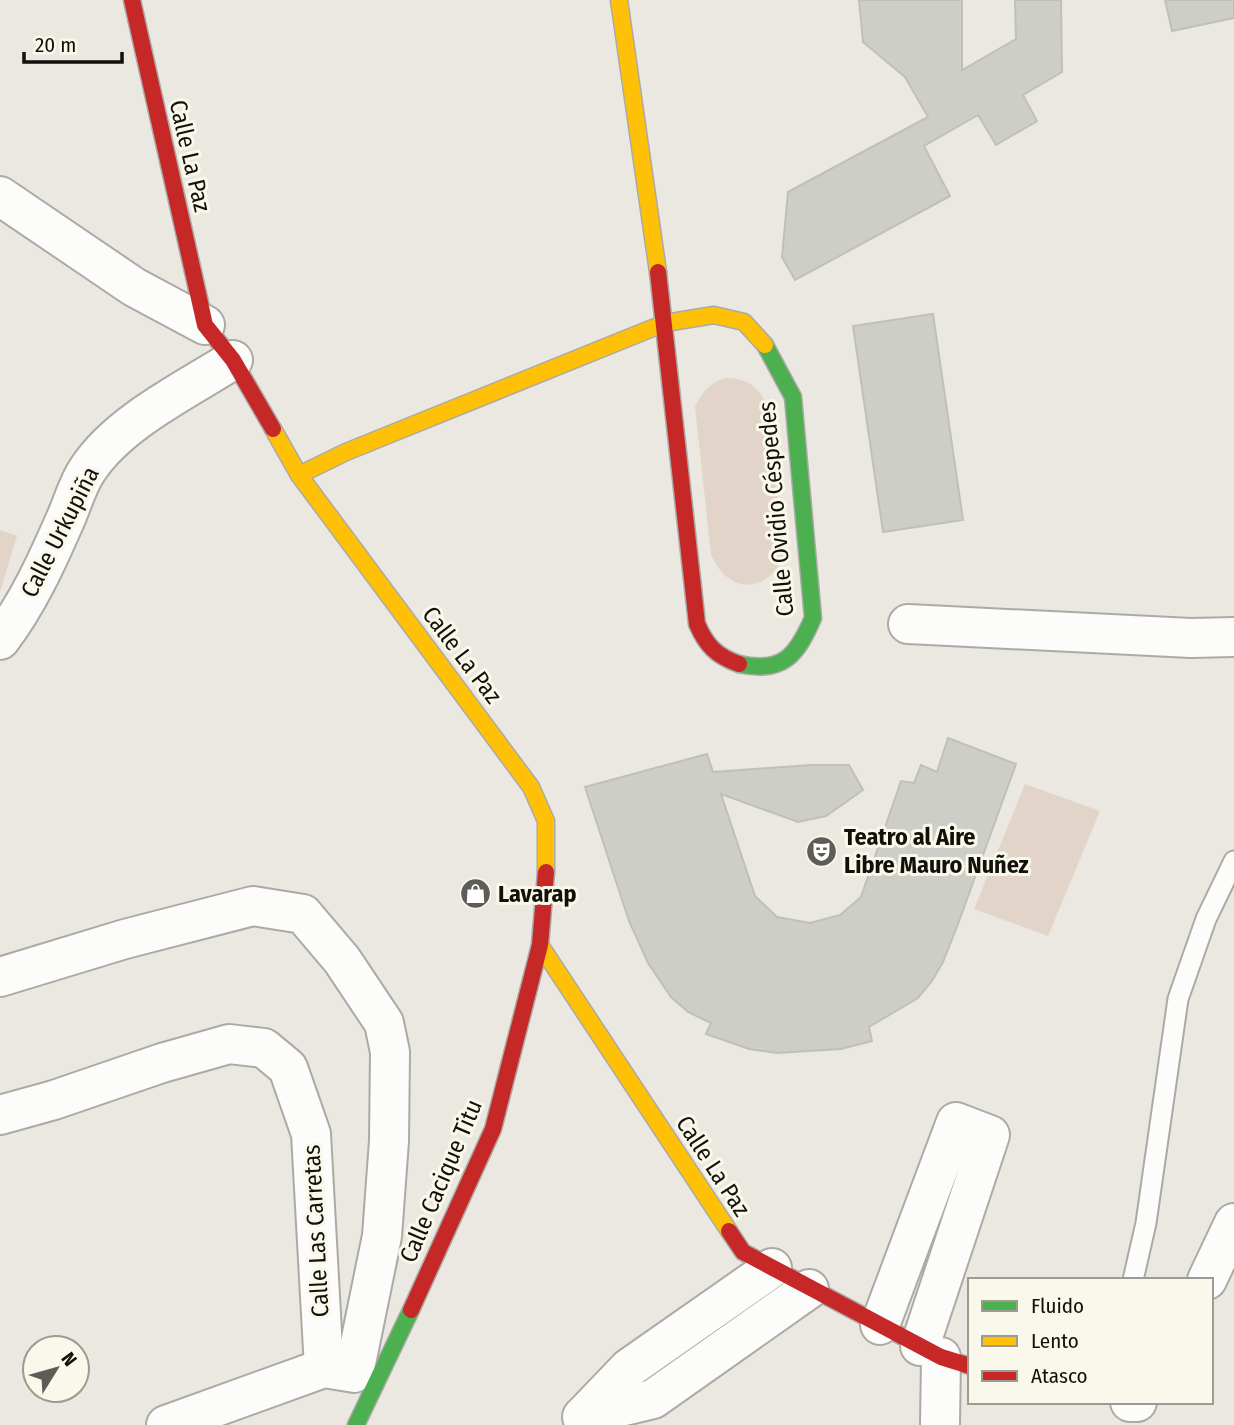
<svg xmlns="http://www.w3.org/2000/svg" width="1234" height="1425" font-family="'Fira Sans Condensed',sans-serif">
  <style>
    .green { fill: #e3d4c9 }
    .building { fill: #cecec8; stroke: #c0c0ba; stroke-width: 2 }
    .lines { fill: none; stroke-linecap: round; stroke-linejoin: round }
    .lane-casing { stroke: #abaaa5; stroke-width: 23 }
    .street-casing { stroke: #abaaa5; stroke-width: 42 }
    .fast-casing { stroke: #abaaa5; stroke-width: 19 }
    .slow-casing { stroke: #abaaa5; stroke-width: 19 }
    .jam-casing { stroke: #abaaa5; stroke-width: 19 }
    .lane { stroke: #fcfcfa; stroke-width: 19 }
    .street { stroke: #fcfcfa; stroke-width: 38 }
    .fast { stroke: #4caf50; stroke-width: 16 }
    .slow { stroke: #ffc107; stroke-width: 16 }
    .jam { stroke: #c62828; stroke-width: 16 }
    .labels { text-anchor: middle; stroke-width: 6; stroke-linejoin: round; paint-order: stroke }
    .street-label { font-size: 24px; fill: #11100b; stroke: #faf8ea }
    .poi-label { font-size: 24px; font-weight: bold; fill: #11100b; stroke: #faf8ea; text-anchor: start }
  </style>
  <rect width="100%" height="100%" fill="#eae8e0"/>
  <g class="green">
    <path d="M 725,378 C 748,378 759,387 768,408 L 784,556 C 766,595 727,594 711,554 L 695,407 C 702,391 709,384 725,378 Z"/>
    <path d="M 0,530 L 17,536 L 0,592 Z"/>
    <path d="M 1025,784 L 1100,811 L 1048,936 L 974,909 Z"/>
  </g>
  <g class="building">
    <path d="M 859,0 L 962,0 L 962,70 L 1016,39 L 1015,0 L 1061,0 L 1062,72 L 1023,95 L 1037,121 L 996,145 L 978,115 L 924,146 L 950,196 L 795,280 L 782,257 L 788,192 L 928,117 L 905,77 L 863,42 Z"/>
    <path d="M 1165,0 L 1234,0 L 1234,18 L 1172,31 Z"/>
    <path d="M 933,314 L 963,520 L 883,532 L 853,326 Z"/>
    <path d="M 948,738 L 1016,764 L 958,924 L 943,962 L 932,981 L 918,998 L 869,1027 L 872,1041 L 841,1049 L 777,1053 L 749,1049 L 706,1034 L 711,1023 L 688,1012 L 671,997 L 648,963 L 629,921 L 585,787 L 707,754 L 713,772 L 811,765 L 849,765 L 863,790 L 826,816 L 798,822 L 721,794 L 755,896 L 777,917 L 810,923 L 840,915 L 861,897 L 901,781 L 914,783 L 921,765 L 937,772 Z"/>
  </g>
  <g class="lines">
    <defs>
      <path id="lane" d="M 1133,1280 L 1146,1223 L 1178,999 L 1206,919 L 1234,861"/>
      <g id="street">
        <path d="M 0,196 L 134,287 L 205,325"/>
        <path d="M 908,624 L 1191,638 L 1234,637"/>
        <path d="M 0,640 C 28,604 48,559 66,518 C 73,502 78,483 88,469 C 119,422 186,390 233,360"/>
        <path d="M 0,977 L 125,939 L 253,906 L 303,914 L 342,960 L 384,1023 L 390,1052 L 389,1141 L 382,1236 L 354,1373"/>
        <path d="M 0,1115 L 54,1100 L 162,1063 L 229,1044 L 264,1048 L 288,1068 L 311,1134 L 324,1368"/>
        <path d="M 1207,1280 L 1234,1223"/>
        <path d="M 880,1325 L 956,1122 L 990,1135 L 920,1346"/>
        <path d="M 1130,1402 L 1137,1402"/>
        <path d="M 583,1416 L 653,1399 L 809,1289"/>
        <path d="M 582,1417 L 629,1368 L 772,1268"/>
        <path d="M 166,1425 L 324,1368 L 349,1372"/>
        <path d="M 940,1425 L 941,1357"/>
      </g>
      <g id="fast">
        <path d="M 739,664 C 783,674 797,655 813,618 L 793,397 L 765,345"/>
        <path d="M 356,1425 L 411,1310"/>
      </g>
      <g id="slow">
        <path d="M 619,0 L 658,272"/>
        <path d="M 273,429 L 299,475 L 531,787 L 546,821 L 546,872"/>
        <path d="M 299,475 L 346,452 L 665,323 L 714,315 L 744,322 L 765,345"/>
        <path d="M 540,945 L 729,1231"/>
      </g>
      <g id="jam">
        <path d="M 132,0 L 205,325 L 233,360 L 273,429"/>
        <path d="M 658,272 L 697,624 C 706,645 716,656 739,664"/>
        <path d="M 729,1231 L 743,1252 L 941,1357 L 970,1366"/>
        <path d="M 411,1310 L 493,1129 L 540,945 L 546,872"/>
      </g>
    </defs>
    <use href="#lane" class="lane-casing"/>
    <use href="#street" class="street-casing"/>
    <use href="#fast" class="fast-casing"/>
    <use href="#slow" class="slow-casing"/>
    <use href="#jam" class="jam-casing"/>
    <use href="#lane" class="lane"/>
    <use href="#street" class="street"/>
    <use href="#fast" class="fast"/>
    <use href="#slow" class="slow"/>
    <use href="#jam" class="jam"/>
  </g>
  <defs>
    <symbol id="theatre-disc" viewBox="-11 -11 22 22"><circle r="9.5" fill="#5d5c56" stroke="#faf8ea"/><path d="M-5-5.5Q0-4 5-5.5V0Q5 5 0 6Q-5 5-5 0ZM-3.3-2.5H-1v1.5H-3.3ZM1-2.5H3.3v1.5H1ZM-2.8 1Q0 5.5 2.8 1Z" fill="#fff"/></symbol>
    <symbol id="shop-disc" viewBox="-11 -11 22 22"><circle r="9.5" fill="#5d5c56" stroke="#faf8ea"/><path d="M-5-2.5h2.3a2.7 3.5 0 0 1 5.4 0H5L5.5 6h-11ZM-1.5-2.5h3a1.5 2.3 0 0 0-3 0Z" fill="#fff"/></symbol>
  </defs>
  <g fill-rule="evenodd">
    <use href="#theatre-disc" x="804" y="834" width="35" height="35"/>
    <use href="#shop-disc" x="458" y="876" width="35" height="35"/>
  </g>
  <g class="labels">
    <g class="street-label">
      <text transform="translate(190 156) rotate(77)" y="8">Calle La Paz</text>
      <text transform="translate(776 509) rotate(-95)" y="8">Calle Ovidio Céspedes</text>
      <text transform="translate(60 532) rotate(-63)" y="8">Calle Urkupiña</text>
      <text transform="translate(462 655) rotate(53)" y="8">Calle La Paz</text>
      <text transform="translate(713 1166) rotate(57)" y="8">Calle La Paz</text>
      <text transform="translate(441 1181) rotate(-67)" y="8">Calle Cacique Titu</text>
      <text transform="translate(316 1231) rotate(-93)" y="8">Calle Las Carretas</text>
    </g>
    <g class="poi-label">
      <text x="844" y="845">Teatro al Aire<tspan x="844" dy="28">Libre Mauro Nuñez</tspan></text>
      <text x="498" y="902">Lavarap</text>
    </g>
  </g>
  <rect x="968" y="1278" width="245" height="126" fill="#faf8ea" stroke="#9d9b91" stroke-width="2"/>
  <rect x="982" y="1301" width="35" height="10" fill="#4caf50" stroke="#9d9b91" stroke-width="2"/>
  <text x="1031" y="1313" font-size="21" fill="#11100b">Fluido</text>
  <rect x="982" y="1336" width="35" height="10" fill="#ffc107" stroke="#9d9b91" stroke-width="2"/>
  <text x="1031" y="1348" font-size="21" fill="#11100b">Lento</text>
  <rect x="982" y="1371" width="35" height="10" fill="#c62828" stroke="#9d9b91" stroke-width="2"/>
  <text x="1031" y="1383" font-size="21" fill="#11100b">Atasco</text>
  <g transform="translate(56 1369) rotate(53)"><circle r="33" fill="#faf8ea" stroke="#9d9b91" stroke-width="2"/>
  <path d="M0-5L12 26L0 18L-12 26Z" fill="#5d5c56"/>
  <text y="-10" font-size="19" font-weight="bold" text-anchor="middle" fill="#11100b">N</text>
  </g>
  <path d="M24 52v10h98v-10" fill="none" stroke="#11100b" stroke-width="3.5"/>
  <text x="35" y="52" font-size="21" fill="#11100b" stroke="#faf8ea" stroke-width="5" paint-order="stroke">20 m</text>
</svg>
